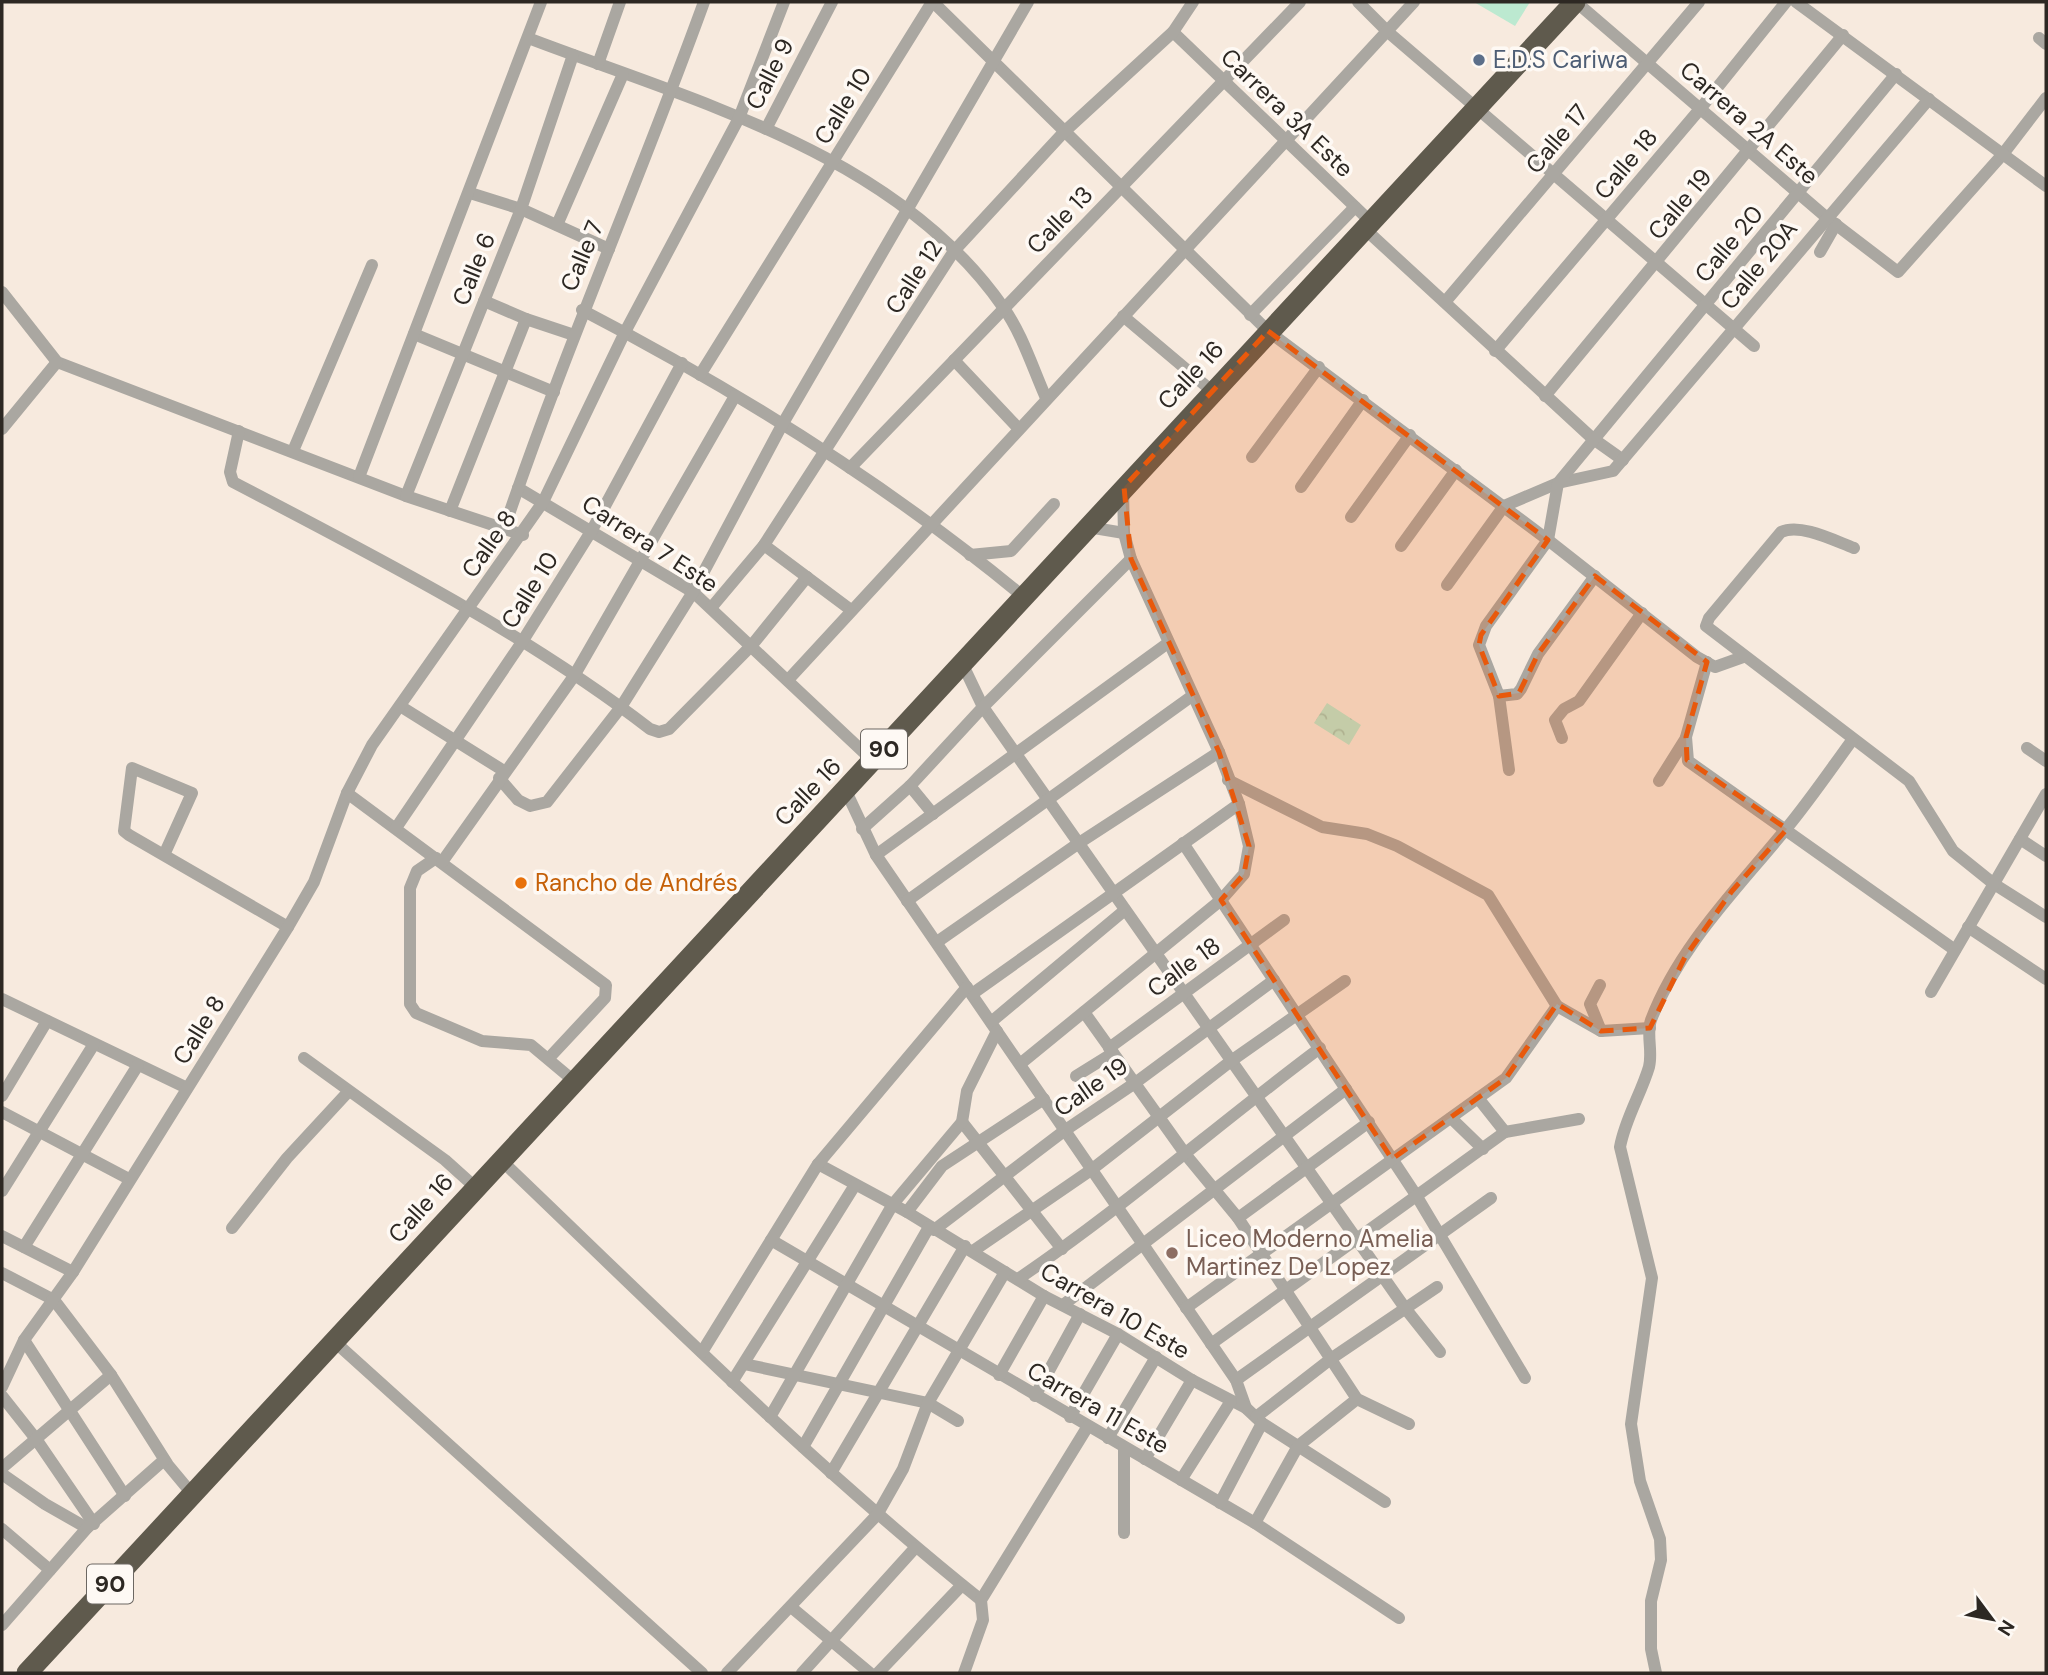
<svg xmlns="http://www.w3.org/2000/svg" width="2048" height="1675" font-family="'DM Sans',sans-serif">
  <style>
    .forest { fill: url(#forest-crowns) }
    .pitch { fill: #bce9d0 }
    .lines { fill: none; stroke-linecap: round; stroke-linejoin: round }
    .street { stroke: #aaa7a1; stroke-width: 12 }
    .highway { stroke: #5f5a4d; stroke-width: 21 }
    .marked { fill: #e8590c; fill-opacity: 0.2; stroke: #e8590c; stroke-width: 5; stroke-dasharray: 14 9; stroke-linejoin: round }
    .service-dot { fill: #5c6f8a; stroke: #fef9f4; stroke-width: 2.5 }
    .food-dot { fill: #e8710a; stroke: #fef9f4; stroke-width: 2.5 }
    .education-dot { fill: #8d6e63; stroke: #fef9f4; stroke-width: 2.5 }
    .labels { text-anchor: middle; stroke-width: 7; stroke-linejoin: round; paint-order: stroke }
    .shield { fill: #fef9f4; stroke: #6c6762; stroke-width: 2 }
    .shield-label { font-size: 23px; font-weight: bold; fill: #2d2823 }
    .service-label { font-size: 24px; fill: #4e5e75; stroke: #fef9f4; text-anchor: start }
    .street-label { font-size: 24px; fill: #2d2823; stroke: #fef9f4 }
    .food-label { font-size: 24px; fill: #c56008; stroke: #fef9f4; text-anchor: start }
    .education-label { font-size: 24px; fill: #785e54; stroke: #fef9f4; text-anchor: start }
  </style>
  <defs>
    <pattern id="forest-crowns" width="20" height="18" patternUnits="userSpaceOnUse" patternTransform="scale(1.75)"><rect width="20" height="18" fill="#bce9d0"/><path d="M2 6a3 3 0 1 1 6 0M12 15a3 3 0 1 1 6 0" fill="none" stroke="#a2c8b2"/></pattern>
  </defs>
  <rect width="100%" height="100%" fill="#f7eade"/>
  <path class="forest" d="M 1327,703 L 1361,725 L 1349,745 L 1314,723 Z"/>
  <path class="pitch" d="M 1474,2 L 1530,2 L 1515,26 Z"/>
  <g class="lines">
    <g class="street">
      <path d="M 933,2 L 1268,331 L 1548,540 L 1697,657 L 1715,667 L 1743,657"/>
      <path d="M 1358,2 L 1388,32 L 1754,346"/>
      <path d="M 1576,2 L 1826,217 L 1898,272 L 2003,154 L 2046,98"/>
      <path d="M 1796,2 L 2046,186"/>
      <path d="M 1173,32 L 1372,223"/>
      <path d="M 528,38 C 693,101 897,154 1003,307 C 1022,333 1033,369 1046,398"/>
      <path d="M 2039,38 L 2046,44"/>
      <path d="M 598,64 L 620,2"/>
      <path d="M 766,129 L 832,2"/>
      <path d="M 470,193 L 521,209 L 609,249"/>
      <path d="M 557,225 L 623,74"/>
      <path d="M 1366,230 L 1592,438 L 1623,460"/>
      <path d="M 1820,252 L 1836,224"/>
      <path d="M 2,292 L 57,362 L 406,496 L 523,535"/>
      <path d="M 484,301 L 526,319"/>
      <path d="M 1445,302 L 1699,2"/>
      <path d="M 582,310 C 738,391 890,486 1025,598"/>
      <path d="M 1250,315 L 1355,207"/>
      <path d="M 1123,316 L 1212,391"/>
      <path d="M 414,334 L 554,392"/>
      <path d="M 1495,351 L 1700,109 L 1786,2"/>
      <path d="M 954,360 L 1018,428"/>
      <path d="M 700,375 L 932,2"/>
      <path d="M 1545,396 L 1843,35"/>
      <path d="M 2,429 L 57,362"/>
      <path d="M 239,431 L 230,472 L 233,482 C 376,557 521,630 650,729 L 659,732 L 669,729 L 752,645 L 807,577"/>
      <path d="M 293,451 L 372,265"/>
      <path d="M 1252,457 L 1319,367"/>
      <path d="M 850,468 L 1300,2"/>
      <path d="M 359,477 L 541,2"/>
      <path d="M 1301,487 L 1363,400"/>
      <path d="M 518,488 L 693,592 L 873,761"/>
      <path d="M 406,496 L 521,209 L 573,55"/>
      <path d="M 450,511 L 526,319 L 574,335"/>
      <path d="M 1351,517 L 1410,435"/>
      <path d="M 1088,527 L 1124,533"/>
      <path d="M 504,529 C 564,351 640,179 704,2"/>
      <path d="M 764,545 L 851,610"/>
      <path d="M 1401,546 L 1456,470"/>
      <path d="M 1854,548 C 1835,541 1801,523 1781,532 L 1709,618 L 1706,626 L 1909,781 L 1953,851 L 1994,884 L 2046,917"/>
      <path d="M 970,555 L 1011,551 L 1054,504"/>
      <path d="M 1447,585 L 1504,506 L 1558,483 L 1613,471 L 1929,99"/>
      <path d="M 711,608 L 764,545 L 954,251 L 1064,132 L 1173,32 L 1193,2"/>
      <path d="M 1707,662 L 1686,737 L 1688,761 L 1955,950"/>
      <path d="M 963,665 L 983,707 L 1405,1308 L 1440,1352"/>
      <path d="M 788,680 L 1414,2"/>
      <path d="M 1499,696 L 1517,694 L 1521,689 L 1538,654 L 1595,576"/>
      <path d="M 400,706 L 504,771"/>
      <path d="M 1562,738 L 1555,720 L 1564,709 L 1579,701 L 1642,613"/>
      <path d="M 2027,748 L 2046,761"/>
      <path d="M 1509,770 L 1499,696 L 1479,645 L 1486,626 L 1548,540 L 1558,483 L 1896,74"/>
      <path d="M 499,778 L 518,800 L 530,806 L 547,802 L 621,707 L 693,592 L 782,425 L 1028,2"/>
      <path d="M 1228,780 L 1322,827 L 1367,834 L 1397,846 L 1488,895 L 1557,1006"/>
      <path d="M 1659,781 L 1686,738"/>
      <path d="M 910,786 L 933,814"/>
      <path d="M 846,791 L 876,855 L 1236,1380 L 1246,1408"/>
      <path d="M 347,793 L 606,985 L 605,998 L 549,1058"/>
      <path d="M 396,828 L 522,642 L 592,530 L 682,363"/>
      <path d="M 862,829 L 910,786 L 983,707 L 1131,559"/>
      <path d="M 2020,839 L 2046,856"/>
      <path d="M 1183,843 L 1416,1195 L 1525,1378"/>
      <path d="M 164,855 L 192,793 L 132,768 L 124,831 L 129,835 L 288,927"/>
      <path d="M 876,855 L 1168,643"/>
      <path d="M 436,858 L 417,871 L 410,888 L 410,1004 L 416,1013 L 482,1041 L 531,1045 L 574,1081"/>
      <path d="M 442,862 L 574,676 L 735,396"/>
      <path d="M 907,901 L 1192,696"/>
      <path d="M 1968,927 L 2046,979"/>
      <path d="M 937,942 L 1079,843 L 1219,752"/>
      <path d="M 1600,985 L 1590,1004 L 1601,1031"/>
      <path d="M 1931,992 L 2046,794"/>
      <path d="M 972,994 L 1239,804"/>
      <path d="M 2,999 L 187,1088"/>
      <path d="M 1084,1012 L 1186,1155 L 1238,1218 L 1357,1399 L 1409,1424"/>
      <path d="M 991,1022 L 1125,910"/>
      <path d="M 1109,1048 L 1284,920"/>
      <path d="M 304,1058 L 445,1160 L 475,1187"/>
      <path d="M 1020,1064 L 1221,900 L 1244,874 L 1249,846 L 1239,804 L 1219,752 L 1131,559 L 1124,533 L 1123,491"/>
      <path d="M 1076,1076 L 1113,1053"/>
      <path d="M 2,1096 L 47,1021"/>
      <path d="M 1478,1098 L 1505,1132"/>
      <path d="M 2,1112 L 129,1179"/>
      <path d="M 1451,1118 L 1483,1149"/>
      <path d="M 962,1122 L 1062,1249"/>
      <path d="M 501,1160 C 658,1310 811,1464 981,1600"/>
      <path d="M 818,1164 L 907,1212 L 1044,1296 L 1118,1334 L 1192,1380 L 1246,1408 L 1262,1423 L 1385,1502"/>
      <path d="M 2,1191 L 94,1044"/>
      <path d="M 907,1212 L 942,1166 L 1044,1099"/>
      <path d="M 1238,1218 L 1369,1122"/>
      <path d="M 232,1228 L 287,1158 L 348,1092"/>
      <path d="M 934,1230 L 1064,1131 L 1135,1083 L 1274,980"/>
      <path d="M 2,1236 L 73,1272"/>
      <path d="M 771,1240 L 1255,1523 L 1399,1618"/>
      <path d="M 24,1247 L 138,1065"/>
      <path d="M 973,1251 L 1091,1170 L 1231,1061 L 1345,981"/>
      <path d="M 2,1273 L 54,1300 L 111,1375 L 168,1465 L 193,1495"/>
      <path d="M 1018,1279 C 1123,1208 1218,1124 1320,1048"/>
      <path d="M 1063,1305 L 1346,1089"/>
      <path d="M 1186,1308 L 1506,1078 L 1557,1006 L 1601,1031 L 1650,1028"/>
      <path d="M 24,1340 L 125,1496"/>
      <path d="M 335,1342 L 702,1673"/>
      <path d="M 1211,1344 L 1505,1132 L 1579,1119"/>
      <path d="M 702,1352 L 818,1164 L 967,987"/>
      <path d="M 744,1364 L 928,1403 L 958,1421"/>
      <path d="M 999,1375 L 1044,1296"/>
      <path d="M 1236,1380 L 1491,1198"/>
      <path d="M 732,1382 L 855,1185"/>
      <path d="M 2,1387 L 24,1340 L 73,1272 L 288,927 L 314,882 L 347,793 L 372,745 L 543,502 L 625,332 L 739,118 L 784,2"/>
      <path d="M 2,1396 L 36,1439 L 94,1524"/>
      <path d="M 1035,1396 L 1080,1314"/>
      <path d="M 770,1417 L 893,1204 L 962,1122 L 967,1091 L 997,1031"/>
      <path d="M 1070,1417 L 1118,1334"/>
      <path d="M 1256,1417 L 1332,1358 L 1437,1287"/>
      <path d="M 1108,1438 L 1156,1357"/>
      <path d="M 803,1447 L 929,1227"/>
      <path d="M 1124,1447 L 1124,1533"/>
      <path d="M 1145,1459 L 1192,1380"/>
      <path d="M 2,1468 L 111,1375"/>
      <path d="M 831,1473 L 965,1246"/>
      <path d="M 2,1474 L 45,1504 L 87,1528"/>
      <path d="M 1181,1480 L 1231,1401"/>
      <path d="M 1220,1503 L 1262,1423"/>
      <path d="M 1255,1523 L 1298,1446 L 1357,1399"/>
      <path d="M 2,1529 L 50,1570"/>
      <path d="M 791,1607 L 870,1673"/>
      <path d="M 2,1625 L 87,1528 L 164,1460"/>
      <path d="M 727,1673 L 877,1515 L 903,1469 L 928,1403 L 1005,1272"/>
      <path d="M 802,1673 L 915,1548"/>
      <path d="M 878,1673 L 962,1585"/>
      <path d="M 964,1673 L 983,1620 L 981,1600 L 1088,1426"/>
      <path d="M 1656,1673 L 1651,1649 L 1651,1601 L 1661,1560 L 1660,1539 L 1640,1481 L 1631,1424 L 1652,1278 L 1620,1147 C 1625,1119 1641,1094 1649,1067 C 1653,1051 1646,1034 1651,1020 C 1679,946 1738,888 1786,829 C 1810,800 1831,769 1853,739"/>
    </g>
    <path class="highway" d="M 27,1673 L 1575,2"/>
  </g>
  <path class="marked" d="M 1268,331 L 1548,540 L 1481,635 L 1479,645 L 1499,696 L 1519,693 L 1538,654 L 1595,576 L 1707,662 L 1686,737 L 1687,760 L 1787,829 L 1732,891 L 1685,957 L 1650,1028 L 1601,1031 L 1557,1004 L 1506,1078 L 1392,1159 L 1221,900 L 1244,874 L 1249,846 L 1219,752 L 1131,559 L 1124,487 Z"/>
  <circle class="service-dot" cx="1479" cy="60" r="7"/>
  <circle class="food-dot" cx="521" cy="883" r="7"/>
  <circle class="education-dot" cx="1172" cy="1253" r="7"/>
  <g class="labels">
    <g class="shield">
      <rect x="861" y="729.5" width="46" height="39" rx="5"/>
      <rect x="87" y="1564.5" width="46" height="39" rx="5"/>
    </g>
    <g class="shield-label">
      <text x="884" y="757">90</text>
      <text x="110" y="1592">90</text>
    </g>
    <g class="service-label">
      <text x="1493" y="68">E.D.S Cariwa</text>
    </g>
    <g class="street-label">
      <text transform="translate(770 74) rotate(-63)" y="8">Calle 9</text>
      <text transform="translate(843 106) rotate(-58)" y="8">Calle 10</text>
      <text transform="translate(1287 113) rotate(44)" y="8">Carrera 3A Este</text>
      <text transform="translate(1749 123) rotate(41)" y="8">Carrera 2A Este</text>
      <text transform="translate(1557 139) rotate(-50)" y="8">Calle 17</text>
      <text transform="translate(1626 164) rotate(-50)" y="8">Calle 18</text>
      <text transform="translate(1680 204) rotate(-50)" y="8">Calle 19</text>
      <text transform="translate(1060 220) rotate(-46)" y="8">Calle 13</text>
      <text transform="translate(1729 244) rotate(-50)" y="8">Calle 20</text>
      <text transform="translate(582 256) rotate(-67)" y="8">Calle 7</text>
      <text transform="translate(1759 265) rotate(-51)" y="8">Calle 20A</text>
      <text transform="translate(474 269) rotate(-68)" y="8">Calle 6</text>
      <text transform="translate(914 277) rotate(-57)" y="8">Calle 12</text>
      <text transform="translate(1191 375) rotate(-47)" y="8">Calle 16</text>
      <text transform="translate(489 544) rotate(-55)" y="8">Calle 8</text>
      <text transform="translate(650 544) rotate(33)" y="8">Carrera 7 Este</text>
      <text transform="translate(530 590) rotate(-58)" y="8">Calle 10</text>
      <text transform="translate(808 792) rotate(-46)" y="8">Calle 16</text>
      <text transform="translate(1184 967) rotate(-36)" y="8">Calle 18</text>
      <text transform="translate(199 1030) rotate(-58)" y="8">Calle 8</text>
      <text transform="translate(1091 1087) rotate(-35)" y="8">Calle 19</text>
      <text transform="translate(421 1208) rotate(-48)" y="8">Calle 16</text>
      <text transform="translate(1115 1311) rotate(30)" y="8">Carrera 10 Este</text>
      <text transform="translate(1098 1408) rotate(30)" y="8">Carrera 11 Este</text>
    </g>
    <g class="food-label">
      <text x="535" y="891">Rancho de Andrés</text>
    </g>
    <g class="education-label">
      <text x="1186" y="1247">Liceo Moderno Amelia<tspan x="1186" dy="28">Martinez De Lopez</tspan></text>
    </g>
  </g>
  <rect width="2048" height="1675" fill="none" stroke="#2d2823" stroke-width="7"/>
  <g transform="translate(1992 1619) rotate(122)" stroke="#fef9f4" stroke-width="5" paint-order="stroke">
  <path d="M0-5L12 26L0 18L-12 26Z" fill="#2d2823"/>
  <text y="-10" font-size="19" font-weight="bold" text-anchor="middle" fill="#2d2823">N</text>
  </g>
</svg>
